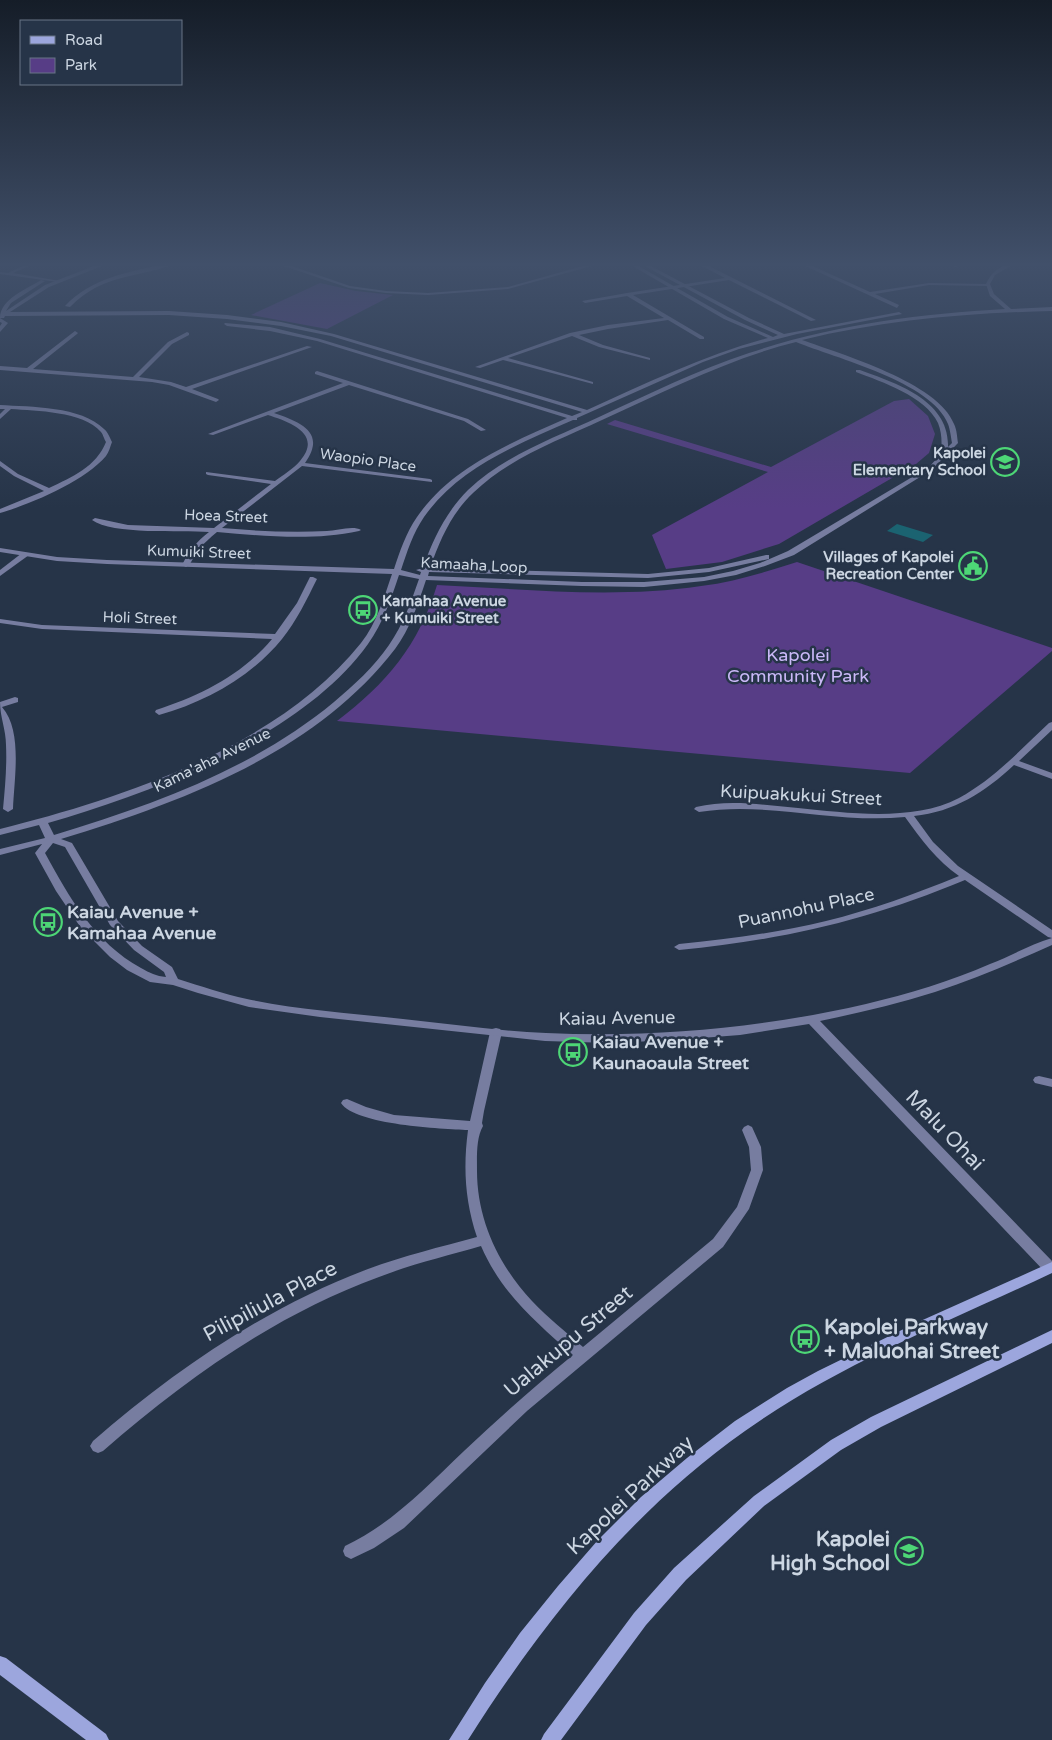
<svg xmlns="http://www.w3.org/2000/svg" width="1052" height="1740" font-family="'Varela Round',sans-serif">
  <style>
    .green { fill: #573d86 }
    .water { fill: #1b6371 }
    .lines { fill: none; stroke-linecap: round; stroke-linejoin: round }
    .minor { fill: #777da0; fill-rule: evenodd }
    .tertiary { fill: #777da0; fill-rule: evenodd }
    .secondary { fill: #9ca6dd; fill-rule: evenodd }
    .labels { text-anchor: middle; stroke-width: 5; stroke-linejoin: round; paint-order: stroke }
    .far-poi-label { font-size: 15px; font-weight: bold; fill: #ccd6e2; stroke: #263448; text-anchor: end }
    .far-street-label { font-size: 15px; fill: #ccd6e2; stroke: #263448 }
    .park-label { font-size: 18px; fill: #cbb9f8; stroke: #263448 }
    .street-label { font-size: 18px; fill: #ccd6e2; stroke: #263448 }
    .poi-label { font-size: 18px; font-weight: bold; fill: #ccd6e2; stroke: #263448; text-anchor: start }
    .near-street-label { font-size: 21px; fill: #ccd6e2; stroke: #263448 }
    .near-poi-label { font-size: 21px; font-weight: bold; fill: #ccd6e2; stroke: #263448; text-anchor: start }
  </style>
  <rect width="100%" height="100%" fill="#263448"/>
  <g class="green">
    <path d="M 320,283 L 356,291 L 393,295 L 327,329 L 251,315 Z"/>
    <path d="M 909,399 L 928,416 L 935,434 L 929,453 L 916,464 L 779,544 L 722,562 L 666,569 L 652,535 L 768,472 L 607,424 L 615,420 L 771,467 L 894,401 Z"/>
    <path d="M 797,562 L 1052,648 L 1052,651 L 910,773 L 337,721 C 386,684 419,645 437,585 C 524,589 614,599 701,586 C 734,582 765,572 797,562 Z"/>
  </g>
  <path class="water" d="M 897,524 L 933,535 L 923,542 L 887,531 Z"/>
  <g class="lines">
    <g class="minor">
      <path d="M 27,264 L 34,264 L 13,273 L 60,281 L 58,282 L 0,274 L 0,272 L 8,273 Z"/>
      <path d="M 164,264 L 175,264 C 134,279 104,273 70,307 L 65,306 C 91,278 129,272 164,264 Z"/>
      <path d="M 278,264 L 286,264 L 350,286 L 386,291 L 428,293 L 508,287 L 590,264 L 599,264 L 508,289 L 428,295 L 386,293 L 349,288 Z"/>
      <path d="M 698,264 L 705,264 L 816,320 L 811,321 L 729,280 L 633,295 L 704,337 L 704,339 L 700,339 L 668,320 L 608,329 L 579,335 L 603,345 L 650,358 L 650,360 L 599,347 L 572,336 L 508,358 L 593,382 L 593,384 L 503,360 L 480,368 L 475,367 L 570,333 L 608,325 L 664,318 L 627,296 L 585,303 L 582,301 L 627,293 L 725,278 Z"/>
      <path d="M 801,264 L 808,264 L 870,292 L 929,283 L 988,284 L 990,285 L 988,286 L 929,285 L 875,294 L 899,305 L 897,308 Z"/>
      <path d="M 950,264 L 956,264 L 957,266 L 955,267 Z"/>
      <path d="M 75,331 L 78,333 L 77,334 L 33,369 L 133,377 L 168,342 L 187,332 L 189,333 L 189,335 L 172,344 L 139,377 L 171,382 L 186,387 L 307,346 L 312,347 L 192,389 L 218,399 L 219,400 L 216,402 L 169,385 L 152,382 L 0,370 L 0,366 L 27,368 Z"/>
      <path d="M 317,371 L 468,419 L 486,430 L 481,431 L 464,421 L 349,385 L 274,413 C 300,422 327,432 305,463 L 430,479 L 432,480 L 432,482 L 302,466 L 222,528 C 257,531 292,533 327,531 C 336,531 353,525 361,530 L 359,531 C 313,541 264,536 217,532 C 210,538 204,543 198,550 C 193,556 192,564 186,567 L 182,565 C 189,551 197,541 209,532 C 181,530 112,535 92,520 L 95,518 L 128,525 L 214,528 L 271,484 L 208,475 L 206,474 L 206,472 L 275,481 C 283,475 293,469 300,461 C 323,434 290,422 268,415 L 213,435 L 208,434 L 343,383 L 315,374 L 315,372 Z"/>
      <path d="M 0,405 C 31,407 81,406 104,429 C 108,432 110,438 112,442 C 110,447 109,452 106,456 C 85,481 31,504 0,513 L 0,509 L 44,491 L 14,476 L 0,466 L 0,461 L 18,474 L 49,488 C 72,477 96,467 106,442 C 104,439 103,434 101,432 C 83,411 36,411 11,409 L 0,419 L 0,414 L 5,409 L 0,409 Z"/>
      <path d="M 22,553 L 29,555 L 0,576 L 0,570 Z"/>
      <path d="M 310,577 L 313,577 L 317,579 C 307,599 296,622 282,639 C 252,676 206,702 159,715 L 155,712 L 156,710 C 200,696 242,675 272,639 L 42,629 L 0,623 L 0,619 L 42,625 L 275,634 L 297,603 Z"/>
      <path d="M 15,697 L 18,698 L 18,702 L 2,707 C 23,731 14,779 13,809 L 8,812 L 3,809 C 5,788 7,766 6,745 C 6,730 0,717 0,702 Z"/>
      <path d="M 1052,722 L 1052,730 L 1019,761 L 1052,773 L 1052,779 L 1014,765 C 985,792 954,812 914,816 L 933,842 L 958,866 L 1052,930 L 1052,938 L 1048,937 L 965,880 C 869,920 783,940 679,950 L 674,947 L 679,944 C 728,939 777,933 826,921 C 871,910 915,894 959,876 C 937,861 921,839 905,817 C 836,824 767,801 699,812 L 694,809 L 696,807 C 729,799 764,805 798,808 C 848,813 913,822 959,798 C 994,779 1020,750 1049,723 Z"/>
      <path d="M 496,1028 L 500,1029 L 502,1032 L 484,1111 L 482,1123 L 483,1126 C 476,1138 477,1157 477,1171 C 477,1220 499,1266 532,1301 C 548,1318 566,1332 583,1347 L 713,1239 L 737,1207 L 751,1170 L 749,1147 L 742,1130 L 744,1127 L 748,1125 L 752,1127 L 761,1147 L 763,1170 L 749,1209 L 723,1247 L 527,1411 L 404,1528 L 374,1548 L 351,1559 L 345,1556 L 343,1551 L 345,1546 C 392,1524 427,1486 464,1451 C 499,1418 535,1386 573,1355 C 535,1321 502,1294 481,1246 C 447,1256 412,1264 379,1277 C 275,1315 186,1379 103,1451 L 98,1453 L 93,1451 L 90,1446 L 93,1441 C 175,1370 265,1308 368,1269 C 403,1256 440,1247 477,1237 C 465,1201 463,1168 468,1130 C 443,1129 355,1125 341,1103 L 343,1100 L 347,1099 L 366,1107 L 394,1115 L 470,1121 L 490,1032 L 492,1029 Z"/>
      <path d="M 1039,1076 L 1052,1079 L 1052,1087 L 1035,1083 L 1033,1080 L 1035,1077 Z"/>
    </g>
    <g class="tertiary">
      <path d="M 99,264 L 107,264 L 49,287 L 10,312 L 169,311 L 227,315 L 281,322 L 334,334 L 587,410 C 647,383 705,355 768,338 L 724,319 L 629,264 L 635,264 L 728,317 L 773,337 L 778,335 L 745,320 L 641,264 L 647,264 L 749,318 L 784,334 L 899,312 L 902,314 L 797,334 L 739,349 L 703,362 L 577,418 L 577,420 L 573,420 C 519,444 459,467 424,517 C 413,533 407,552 401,570 L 420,575 L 421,572 L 416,570 L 423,568 C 433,539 446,512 468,490 C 505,455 554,438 599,417 C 649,394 697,370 749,353 C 832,325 918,314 1005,309 L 990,296 L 986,284 C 991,273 1000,264 1014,264 L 995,275 L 990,284 L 994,294 L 1011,309 L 1052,307 L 1052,311 C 968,313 884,320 802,340 C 841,354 939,383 954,424 C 957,430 957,437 958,443 L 933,469 L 794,555 L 765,566 L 736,575 L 704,581 L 644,587 L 582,586 L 426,580 C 418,604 410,629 395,649 C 315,753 182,802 61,839 L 72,843 L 118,921 L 142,946 L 172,967 L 178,979 C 201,986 223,994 247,999 C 298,1010 351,1013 403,1019 C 450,1024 498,1031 546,1033 C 654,1038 761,1028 866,1004 C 908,994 951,981 990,964 C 1011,956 1031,944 1052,938 L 1052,945 C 1014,962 975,979 935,992 C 897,1004 859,1013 820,1021 L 1052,1261 L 1052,1273 L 1045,1272 L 809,1024 L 740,1035 L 675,1040 L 610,1043 L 545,1041 L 320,1017 L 249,1007 L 198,993 L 173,985 L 150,982 L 127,970 L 110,957 L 81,928 L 56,891 L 35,853 L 42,844 L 0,855 L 0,849 L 45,838 L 39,825 L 0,835 L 0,829 C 124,798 279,746 361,643 C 377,623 384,597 392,574 L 107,564 L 57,561 L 0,552 L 0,548 L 57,557 L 107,560 L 394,569 C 400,551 406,533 417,517 C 452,466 513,442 567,418 L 317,341 L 270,331 L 227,326 L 224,324 L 225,323 L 270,327 L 320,339 L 572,416 L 582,412 L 331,336 L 281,326 L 227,319 L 169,315 L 5,316 L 4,318 L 0,318 C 0,299 27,289 41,280 L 45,281 L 11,303 L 6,311 L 45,285 ZM 796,342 C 835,358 932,382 948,424 C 950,429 951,437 952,443 L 948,447 C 950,400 895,383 860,370 L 856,370 L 856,372 C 882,382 925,396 938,423 C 942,433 942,443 941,454 L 929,467 L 788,551 L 760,563 L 733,571 L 704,577 L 644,582 L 582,582 L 428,576 L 429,572 L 648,578 L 709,572 L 769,559 L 769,555 L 766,555 L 709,568 L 648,574 L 430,568 C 440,540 451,514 473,493 C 509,458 557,441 602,420 C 666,391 728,359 796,342 ZM 399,575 L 419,579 C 411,602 403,625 389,645 C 374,667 354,685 334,702 C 253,769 153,805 54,835 L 48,823 C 153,793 303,735 368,644 C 383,623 391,599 399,575 ZM 53,843 L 65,847 L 110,925 L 134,950 L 164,972 L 166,977 C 156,976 150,973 141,968 C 95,943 69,897 45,853 Z"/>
      <path d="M 0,318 L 8,323 L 0,332 L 0,326 L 2,323 L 0,322 Z"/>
    </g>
    <g class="secondary">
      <path d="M 1052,1262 L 1052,1273 C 948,1322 839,1364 745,1431 C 630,1512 543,1622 468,1740 L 449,1740 L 485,1683 L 520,1633 L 558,1586 L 598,1540 L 641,1497 L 687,1458 L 735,1421 L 787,1388 L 818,1371 L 916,1323 Z"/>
      <path d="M 1052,1330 L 1052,1343 L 881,1427 L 841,1450 L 764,1506 L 686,1580 L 646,1625 L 561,1740 L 541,1740 L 544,1734 L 634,1613 L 674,1568 L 754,1496 L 831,1440 L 871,1417 Z"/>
      <path d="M 0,1656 L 6,1658 L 106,1734 L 109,1740 L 86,1740 L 0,1675 Z"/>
    </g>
  </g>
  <linearGradient id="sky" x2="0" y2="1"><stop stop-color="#151d28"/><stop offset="0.52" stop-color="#41506a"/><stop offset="1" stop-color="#41506a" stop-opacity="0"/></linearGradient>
  <rect width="1052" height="508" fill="url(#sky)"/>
  <defs>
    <symbol id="school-ring" viewBox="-11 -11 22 22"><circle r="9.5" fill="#263448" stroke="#4dd676" stroke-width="1.5"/><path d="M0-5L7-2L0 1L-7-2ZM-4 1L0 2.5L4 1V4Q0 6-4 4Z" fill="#4dd676"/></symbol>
    <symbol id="civic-ring" viewBox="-11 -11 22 22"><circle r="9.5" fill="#263448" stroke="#4dd676" stroke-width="1.5"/><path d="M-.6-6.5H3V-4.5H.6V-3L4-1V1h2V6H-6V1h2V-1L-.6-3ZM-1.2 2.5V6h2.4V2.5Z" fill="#4dd676"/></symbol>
    <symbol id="bus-ring" viewBox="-11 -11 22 22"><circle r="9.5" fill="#263448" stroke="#4dd676" stroke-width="1.5"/><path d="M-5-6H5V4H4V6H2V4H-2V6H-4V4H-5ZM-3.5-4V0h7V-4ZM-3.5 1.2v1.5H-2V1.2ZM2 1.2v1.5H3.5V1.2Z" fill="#4dd676"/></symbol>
  </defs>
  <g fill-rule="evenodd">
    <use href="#school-ring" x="989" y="446" width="32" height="32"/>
    <use href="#civic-ring" x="957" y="550" width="32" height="32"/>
    <use href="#bus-ring" x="347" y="594" width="32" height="32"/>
    <use href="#bus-ring" x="32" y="906" width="32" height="32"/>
    <use href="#bus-ring" x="557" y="1036" width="32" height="32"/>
    <use href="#bus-ring" x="789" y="1323" width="32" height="32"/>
    <use href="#school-ring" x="893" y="1535" width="32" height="32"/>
  </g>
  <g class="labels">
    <g class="far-poi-label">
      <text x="986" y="458">Kapolei<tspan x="986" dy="17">Elementary School</tspan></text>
      <text x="954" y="562">Villages of Kapolei<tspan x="954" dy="17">Recreation Center</tspan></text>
      <text x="382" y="606" text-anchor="start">Kamahaa Avenue<tspan x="382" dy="17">+ Kumuiki Street</tspan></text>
    </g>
    <g class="far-street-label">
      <text transform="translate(368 460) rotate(8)" y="5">Waopio Place</text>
      <text transform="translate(226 516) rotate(2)" y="5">Hoea Street</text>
      <text transform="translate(199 552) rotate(2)" y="5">Kumuiki Street</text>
      <text transform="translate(474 565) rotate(3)" y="5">Kamaaha Loop</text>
      <text transform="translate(140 618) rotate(2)" y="5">Holi Street</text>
      <text transform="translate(212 760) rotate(-26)" y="5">Kama'aha Avenue</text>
    </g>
    <g class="park-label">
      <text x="798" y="661">Kapolei<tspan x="798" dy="21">Community Park</tspan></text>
    </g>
    <g class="street-label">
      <text transform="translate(801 795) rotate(3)" y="6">Kuipuakukui Street</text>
      <text transform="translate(806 908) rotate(-12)" y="6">Puannohu Place</text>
      <text transform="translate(617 1018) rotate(-1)" y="6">Kaiau Avenue</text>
    </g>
    <g class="poi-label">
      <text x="67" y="918">Kaiau Avenue +<tspan x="67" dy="21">Kamahaa Avenue</tspan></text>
      <text x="592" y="1048">Kaiau Avenue +<tspan x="592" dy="21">Kaunaoaula Street</tspan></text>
    </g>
    <g class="near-street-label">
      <text transform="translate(945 1130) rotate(46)" y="7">Malu Ohai</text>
      <text transform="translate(270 1301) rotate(-28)" y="7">Pilipiliula Place</text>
      <text transform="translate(568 1341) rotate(-40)" y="7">Ualakupu Street</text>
      <text transform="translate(630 1495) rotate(-43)" y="7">Kapolei Parkway</text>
    </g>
    <g class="near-poi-label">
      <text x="824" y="1334">Kapolei Parkway<tspan x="824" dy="24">+ Maluohai Street</tspan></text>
      <text x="890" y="1546" text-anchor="end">Kapolei<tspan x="890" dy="24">High School</tspan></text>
    </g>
  </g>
  <rect x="20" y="20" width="162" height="65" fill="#263448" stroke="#687586"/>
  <rect x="30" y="36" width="25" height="8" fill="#9ca6dd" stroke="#687586"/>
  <text x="65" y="45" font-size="15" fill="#ccd6e2">Road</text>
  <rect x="30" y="58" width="25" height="15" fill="#573d86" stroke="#687586"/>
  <text x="65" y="70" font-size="15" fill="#ccd6e2">Park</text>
</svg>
